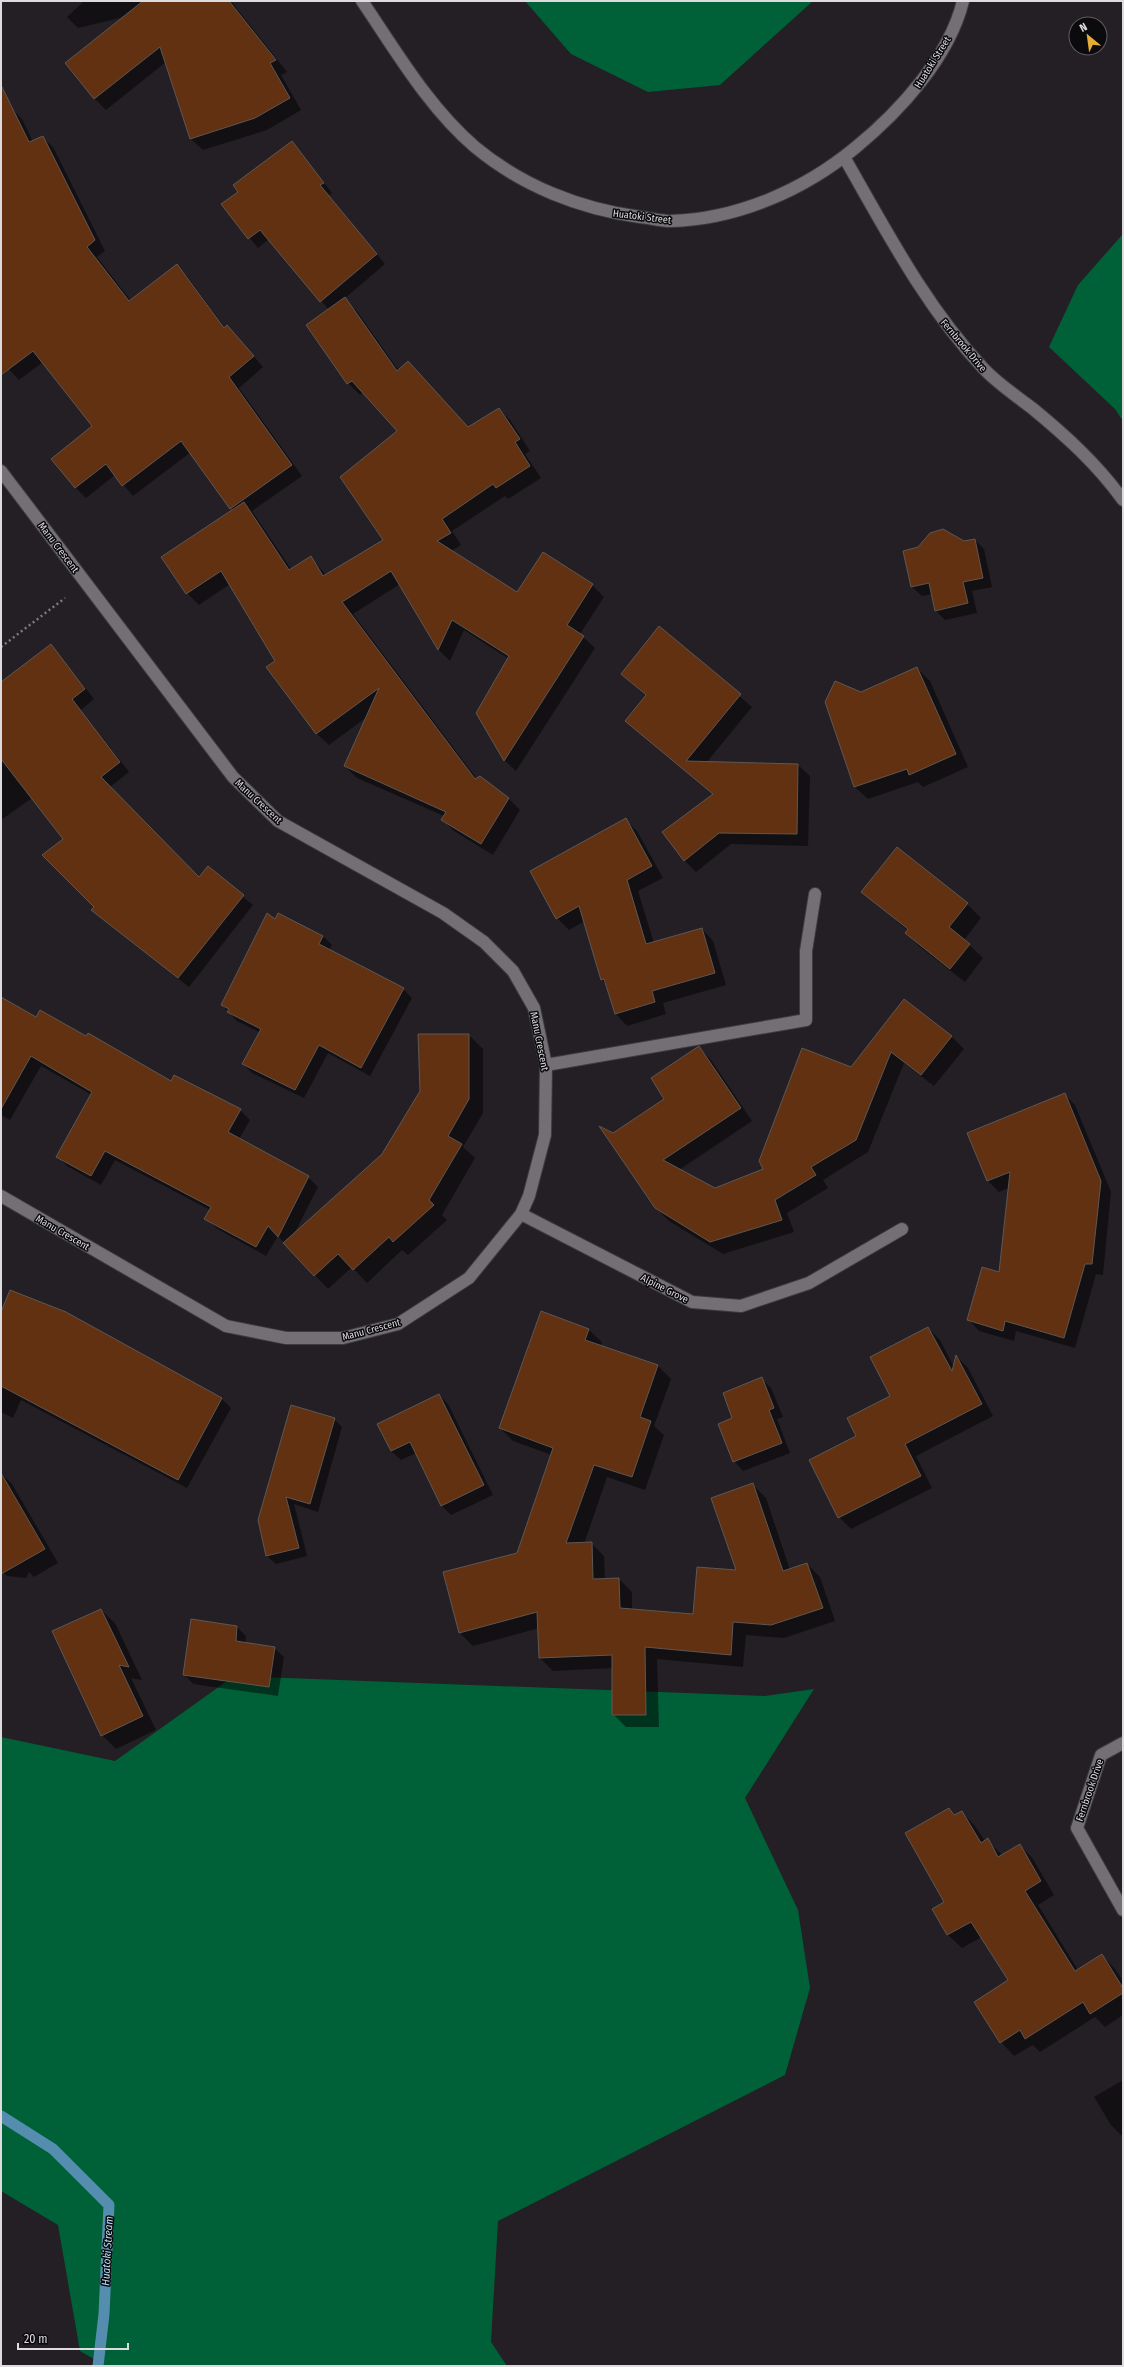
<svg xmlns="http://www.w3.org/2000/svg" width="1124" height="2367" font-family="'Fira Sans Condensed',sans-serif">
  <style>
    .forest { fill: #006138 }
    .shadow { fill: #0007 }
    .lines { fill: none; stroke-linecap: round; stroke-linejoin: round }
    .stream { stroke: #548dae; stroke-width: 11 }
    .building { fill: #623112; stroke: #5e5753 }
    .service-casing { stroke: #3e3b40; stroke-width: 14 }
    .minor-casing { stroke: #3e3b40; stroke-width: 14 }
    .path { stroke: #7e7b80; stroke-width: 2.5; stroke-dasharray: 2 3; stroke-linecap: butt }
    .service { stroke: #736f75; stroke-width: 12 }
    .minor { stroke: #736f75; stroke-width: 12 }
    .labels { text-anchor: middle; stroke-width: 3; stroke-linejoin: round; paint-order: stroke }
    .street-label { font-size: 10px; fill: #dddbde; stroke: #0b0a0c }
    .water-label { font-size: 11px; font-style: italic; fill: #b7ddf7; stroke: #0b0a0c }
  </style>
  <rect width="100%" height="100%" fill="#231f25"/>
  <g class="forest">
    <path d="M 525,1 L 813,1 L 720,85 L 648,92 L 571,54 Z"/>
    <path d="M 1123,234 L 1123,421 L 1115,409 L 1049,347 L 1078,285 Z"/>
    <path d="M 234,1676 L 765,1696 L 814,1689 L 745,1798 L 798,1910 L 810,1988 L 785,2075 L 498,2221 L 491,2342 L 507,2366 L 106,2366 L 80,2351 L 58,2225 L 1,2191 L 1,1737 L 115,1761 Z"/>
  </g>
  <g class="shadow">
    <path d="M 84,1 L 231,1 L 287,72 L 281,75 L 301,110 L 267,130 L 203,150 L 191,139 L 166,62 L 106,110 L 95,99 L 124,17 L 78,28 L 67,17 Z"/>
    <path d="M 12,109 L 22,119 L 33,142 L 42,137 L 53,147 L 105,251 L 97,257 L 131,301 L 176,266 L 187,276 L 225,328 L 227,326 L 237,337 L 263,367 L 239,388 L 302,476 L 252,511 L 291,569 L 311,558 L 326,575 L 385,540 L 398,431 L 363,392 L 360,395 L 348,383 L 329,310 L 269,239 L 258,248 L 222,204 L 240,192 L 292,142 L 332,193 L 329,195 L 385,264 L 344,299 L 356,310 L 399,371 L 468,428 L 499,409 L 510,420 L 530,451 L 525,454 L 541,478 L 508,499 L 505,496 L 452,531 L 461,545 L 451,551 L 517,594 L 543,553 L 592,585 L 604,597 L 580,634 L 595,648 L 516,771 L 504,760 L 509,659 L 464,630 L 450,661 L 439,650 L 400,584 L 353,614 L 477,779 L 508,798 L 520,810 L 493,855 L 454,831 L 442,819 L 444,816 L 357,778 L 345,766 L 367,717 L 329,745 L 317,734 L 267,667 L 276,661 L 230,584 L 199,605 L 187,593 L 163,557 L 233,510 L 191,452 L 133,496 L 115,475 L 86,498 L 76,488 L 93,426 L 43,362 L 19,380 L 1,361 L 1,114 Z"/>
    <path d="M 936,531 L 947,532 L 964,542 L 975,540 L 984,549 L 992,587 L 972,591 L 977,613 L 945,620 L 935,610 L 932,594 L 922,596 L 912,587 L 905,551 L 919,548 L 929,536 Z"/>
    <path d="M 659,628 L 752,707 L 706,763 L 798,765 L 810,776 L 808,846 L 731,844 L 696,872 L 684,860 L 714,795 L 626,721 L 646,697 L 622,674 Z"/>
    <path d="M 51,645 L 94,699 L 81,710 L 129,772 L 110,787 L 199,879 L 208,868 L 253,905 L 189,987 L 93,910 L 95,907 L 64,839 L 32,798 L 1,820 L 1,679 L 3,682 Z"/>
    <path d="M 917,668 L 930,681 L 968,767 L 923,787 L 918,782 L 868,799 L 855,787 L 827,702 L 861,693 Z"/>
    <path d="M 626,820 L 637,831 L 663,878 L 638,891 L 654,943 L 702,929 L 713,941 L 726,985 L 663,1003 L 666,1014 L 627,1026 L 616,1014 L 607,985 L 602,980 L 585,921 L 569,930 L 557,918 Z"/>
    <path d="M 897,848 L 967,904 L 981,918 L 964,940 L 983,958 L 965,982 L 920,947 L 906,933 L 908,931 L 863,892 Z"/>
    <path d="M 275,920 L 323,936 L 332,945 L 329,950 L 403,989 L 412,998 L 370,1076 L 328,1053 L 304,1098 L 252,1073 L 243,1064 L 261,1033 L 237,1021 L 222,1005 Z"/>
    <path d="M 904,1000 L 951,1036 L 964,1049 L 934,1086 L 904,1063 L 868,1152 L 823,1180 L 828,1188 L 787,1213 L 794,1232 L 723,1254 L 669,1221 L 656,1208 L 613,1134 L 666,1099 L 699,1047 L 711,1060 L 752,1121 L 679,1170 L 715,1189 L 765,1169 L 851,1068 Z"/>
    <path d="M 1,1006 L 37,1019 L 172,1082 L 240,1110 L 250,1120 L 239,1139 L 308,1177 L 318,1187 L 293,1236 L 383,1155 L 421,1091 L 419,1035 L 469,1035 L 483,1049 L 483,1113 L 463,1147 L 475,1158 L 442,1215 L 447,1220 L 408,1255 L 402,1250 L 367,1283 L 352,1267 L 328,1289 L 278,1236 L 266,1256 L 216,1228 L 206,1218 L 210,1210 L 115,1160 L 101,1185 L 67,1166 L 57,1156 L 92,1095 L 41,1066 L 10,1120 L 1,1115 Z"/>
    <path d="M 1064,1094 L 1075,1105 L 1111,1192 L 1103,1275 L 1096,1274 L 1075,1348 L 1016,1331 L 1014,1341 L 979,1331 L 968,1319 L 1000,1273 L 1009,1188 L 999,1192 L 988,1181 L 969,1134 Z"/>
    <path d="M 1,1313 L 66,1313 L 222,1399 L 231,1408 L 187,1488 L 21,1400 L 13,1418 L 1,1412 Z"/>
    <path d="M 928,1328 L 940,1340 L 954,1367 L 957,1357 L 968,1368 L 993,1416 L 916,1456 L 932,1488 L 851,1529 L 839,1517 L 810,1460 L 857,1436 L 891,1397 Z"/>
    <path d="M 589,1330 L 602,1342 L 600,1347 L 658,1366 L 671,1379 L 654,1426 L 664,1435 L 645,1490 L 607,1477 L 584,1544 L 591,1543 L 604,1556 L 605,1580 L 619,1579 L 632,1592 L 632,1610 L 694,1615 L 737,1571 L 753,1485 L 766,1498 L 790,1570 L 807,1564 L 820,1577 L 835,1621 L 784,1638 L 746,1635 L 743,1667 L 657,1659 L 659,1727 L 626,1727 L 613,1714 L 613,1668 L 553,1671 L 540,1658 L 539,1628 L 473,1646 L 460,1633 L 444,1573 L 517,1554 L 552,1455 L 513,1441 L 500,1428 Z"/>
    <path d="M 762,1379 L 771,1388 L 783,1417 L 777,1419 L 790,1453 L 743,1471 L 734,1461 L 734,1419 Z"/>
    <path d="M 439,1395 L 448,1404 L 493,1495 L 451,1515 L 442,1506 L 416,1453 L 401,1460 L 391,1451 Z"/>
    <path d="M 334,1419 L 342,1427 L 318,1512 L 294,1504 L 307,1556 L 276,1564 L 267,1556 L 259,1520 Z"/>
    <path d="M 1,1473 L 12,1484 L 58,1563 L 34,1577 L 29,1572 L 26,1578 L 7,1576 L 1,1570 Z"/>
    <path d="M 101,1610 L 115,1623 L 142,1680 L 131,1678 L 156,1730 L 116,1749 L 102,1735 Z"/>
    <path d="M 237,1627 L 246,1636 L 245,1644 L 274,1648 L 284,1657 L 278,1696 L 193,1684 L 184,1674 Z"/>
    <path d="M 949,1809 L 955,1815 L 962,1812 L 975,1826 L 985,1841 L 987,1840 L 1002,1855 L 1020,1845 L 1033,1859 L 1054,1895 L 1038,1905 L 1078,1970 L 1102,1955 L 1115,1969 L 1123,1981 L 1123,2015 L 1105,2027 L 1095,2017 L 1040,2052 L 1033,2045 L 1014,2056 L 1001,2042 L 1010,1981 L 982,1937 L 962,1948 L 948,1935 L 933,1909 L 945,1903 Z"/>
    <path d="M 1123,2080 L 1123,2137 L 1111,2125 L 1094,2097 Z"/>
  </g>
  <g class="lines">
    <path class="stream" d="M 1,2116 L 53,2149 L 109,2205 L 104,2314 L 98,2366"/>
  </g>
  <g class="building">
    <path d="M 143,1 L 229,1 L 276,60 L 270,63 L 290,98 L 255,118 L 190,139 L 160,47 L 94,99 L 65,63 Z"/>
    <path d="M 1,85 L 29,142 L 43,136 L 95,240 L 87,247 L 129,301 L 177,264 L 224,328 L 227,325 L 254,356 L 229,377 L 292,465 L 230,509 L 181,441 L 122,486 L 106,464 L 75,488 L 51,459 L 92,426 L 33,351 L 1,375 Z"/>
    <path d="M 292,141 L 324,183 L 320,185 L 377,254 L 320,302 L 260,230 L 248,239 L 221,204 L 238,192 L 233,185 Z"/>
    <path d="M 345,297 L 397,371 L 408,361 L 468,427 L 499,408 L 520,439 L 515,442 L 530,466 L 496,488 L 493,484 L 442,519 L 451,533 L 437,541 L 517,592 L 543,552 L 593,584 L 567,625 L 584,636 L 504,761 L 476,713 L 509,656 L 452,620 L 438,650 L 391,571 L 342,602 L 475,779 L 480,776 L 509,798 L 481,844 L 441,820 L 446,812 L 344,766 L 379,688 L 316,734 L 266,667 L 275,661 L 221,571 L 186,594 L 161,557 L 244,502 L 289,570 L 311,556 L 323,576 L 383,540 L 340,477 L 397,431 L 352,381 L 347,384 L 306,325 Z"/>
    <path d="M 943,529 L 964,541 L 975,539 L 983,578 L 963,582 L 968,603 L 935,611 L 929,583 L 911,587 L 903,551 L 918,547 L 930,533 Z"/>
    <path d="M 659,626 L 741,694 L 686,761 L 798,764 L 797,834 L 719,833 L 684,861 L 662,832 L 713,794 L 625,721 L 646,695 L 621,674 Z"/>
    <path d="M 51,644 L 85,689 L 72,699 L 120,762 L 101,777 L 199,877 L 208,866 L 244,895 L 178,978 L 91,910 L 94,907 L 42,855 L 63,839 L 1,759 L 1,682 Z"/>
    <path d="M 917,667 L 956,754 L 909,775 L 907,769 L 854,787 L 825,702 L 835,681 L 861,692 Z"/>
    <path d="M 626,818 L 652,866 L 627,880 L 646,944 L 702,928 L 715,973 L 652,991 L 655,1002 L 615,1014 L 604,979 L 601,980 L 579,906 L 556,919 L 530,871 Z"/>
    <path d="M 897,847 L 968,903 L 949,927 L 970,944 L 950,969 L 905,933 L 908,929 L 861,892 Z"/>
    <path d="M 267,913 L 275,919 L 278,913 L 323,936 L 319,944 L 404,988 L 361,1068 L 319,1045 L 295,1090 L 242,1064 L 261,1029 L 227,1012 L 229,1009 L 221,1005 Z"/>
    <path d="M 1,997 L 36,1017 L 40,1010 L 86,1036 L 88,1033 L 171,1081 L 174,1075 L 241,1109 L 228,1132 L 309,1176 L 278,1237 L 268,1226 L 256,1247 L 204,1219 L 211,1207 L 105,1151 L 91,1176 L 56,1157 L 92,1092 L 31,1056 L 1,1109 Z"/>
    <path d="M 904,999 L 952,1036 L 921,1075 L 891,1052 L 856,1140 L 811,1167 L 816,1175 L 775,1200 L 782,1220 L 710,1242 L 655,1208 L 599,1126 L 613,1133 L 664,1099 L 651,1078 L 699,1046 L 741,1108 L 663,1160 L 715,1188 L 763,1169 L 759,1161 L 802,1048 L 851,1067 Z"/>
    <path d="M 418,1034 L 469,1034 L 469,1099 L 448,1136 L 462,1144 L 429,1200 L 434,1205 L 393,1242 L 389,1237 L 353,1270 L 338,1254 L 314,1276 L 283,1243 L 382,1154 L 420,1091 Z"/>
    <path d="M 1065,1093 L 1101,1181 L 1092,1264 L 1085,1264 L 1064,1338 L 1005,1321 L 1003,1331 L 967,1320 L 982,1267 L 999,1272 L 1010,1172 L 987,1181 L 967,1133 Z"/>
    <path d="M 10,1290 L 66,1312 L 222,1398 L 178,1480 L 1,1386 L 1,1312 Z"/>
    <path d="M 541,1311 L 589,1329 L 585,1340 L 658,1365 L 640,1417 L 651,1421 L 632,1477 L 594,1465 L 566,1543 L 592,1542 L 593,1579 L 619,1578 L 620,1608 L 693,1614 L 697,1567 L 736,1570 L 711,1498 L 753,1483 L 783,1571 L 807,1563 L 823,1608 L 771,1625 L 733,1622 L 731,1655 L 645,1647 L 646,1715 L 612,1715 L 612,1655 L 539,1658 L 537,1612 L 459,1633 L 443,1572 L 517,1553 L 553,1448 L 499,1428 Z"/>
    <path d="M 928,1327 L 952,1371 L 956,1355 L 982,1404 L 905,1444 L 921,1476 L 838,1518 L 809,1460 L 856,1436 L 847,1418 L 890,1396 L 870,1357 Z"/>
    <path d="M 762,1377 L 774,1408 L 769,1410 L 782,1443 L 733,1462 L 718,1424 L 732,1418 L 723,1393 Z"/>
    <path d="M 439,1394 L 484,1485 L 441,1506 L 410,1442 L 391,1451 L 377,1424 Z"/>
    <path d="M 291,1405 L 335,1418 L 310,1504 L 286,1497 L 299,1548 L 266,1556 L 258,1520 Z"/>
    <path d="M 1,1473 L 45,1549 L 1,1574 Z"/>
    <path d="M 101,1609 L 129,1667 L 119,1665 L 143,1716 L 101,1736 L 52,1631 Z"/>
    <path d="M 191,1619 L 237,1626 L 236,1641 L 275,1647 L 269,1687 L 183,1675 Z"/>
    <path d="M 949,1808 L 954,1815 L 962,1811 L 981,1843 L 988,1838 L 998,1857 L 1020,1844 L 1041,1881 L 1025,1891 L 1075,1971 L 1102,1954 L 1123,1988 L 1123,1993 L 1090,2014 L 1083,2002 L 1025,2039 L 1020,2030 L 1000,2043 L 974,2002 L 1008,1980 L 971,1922 L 947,1935 L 932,1909 L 944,1902 L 905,1833 Z"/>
  </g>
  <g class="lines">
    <defs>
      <path id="service" d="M 546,1065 L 806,1020 L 806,951 L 815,894"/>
      <g id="minor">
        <path d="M 362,1 C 396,51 429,108 475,147 C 522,186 580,209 640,217 C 650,218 661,221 671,221 C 738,219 804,190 855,148 C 899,112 949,58 963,1"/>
        <path d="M 844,157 C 886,230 925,306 983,368 C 997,383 1016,396 1032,408 C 1066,436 1097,464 1123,500"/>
        <path d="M 1,471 L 233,777 L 278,821 L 443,913 L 484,942 L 513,971 L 534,1008 L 546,1065 L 545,1135 L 529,1196 L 521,1214 L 469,1278 L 398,1324 L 343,1338 L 286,1338 L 226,1326 L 1,1196"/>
        <path d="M 521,1214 L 692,1302 L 741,1306 L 809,1283 L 902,1229"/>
        <path d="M 1123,1743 L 1101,1755 L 1077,1828 L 1123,1910"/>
      </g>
    </defs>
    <use href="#service" class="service-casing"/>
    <use href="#minor" class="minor-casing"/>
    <path class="path" d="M 1,647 L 65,598"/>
    <use href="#service" class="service"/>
    <use href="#minor" class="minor"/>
  </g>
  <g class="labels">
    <g class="street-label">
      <text transform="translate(932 62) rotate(-58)" y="4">Huatoki Street</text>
      <text transform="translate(642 216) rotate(7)" y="4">Huatoki Street</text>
      <text transform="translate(964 345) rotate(50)" y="4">Fernbrook Drive</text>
      <text transform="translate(59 547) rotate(53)" y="4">Manu Crescent</text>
      <text transform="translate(259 801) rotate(43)" y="4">Manu Crescent</text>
      <text transform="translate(540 1041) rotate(79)" y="4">Manu Crescent</text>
      <text transform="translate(63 1232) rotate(30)" y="4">Manu Crescent</text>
      <text transform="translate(665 1288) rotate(27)" y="4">Alpine Grove</text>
      <text transform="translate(371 1329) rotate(-15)" y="4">Manu Crescent</text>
      <text transform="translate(1089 1790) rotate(-71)" y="4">Fernbrook Drive</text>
    </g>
    <g class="water-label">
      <text transform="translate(107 2251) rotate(-87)" y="4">Huatoki Stream</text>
    </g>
  </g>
  <rect width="1124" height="2367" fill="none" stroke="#dddbde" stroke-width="4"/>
  <g transform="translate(1088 36) rotate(331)"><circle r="19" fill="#0b0a0c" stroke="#5f5e60"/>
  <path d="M0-3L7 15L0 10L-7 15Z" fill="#e7ac37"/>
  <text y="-6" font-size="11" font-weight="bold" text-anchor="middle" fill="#dddbde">N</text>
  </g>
  <path d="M18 2343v6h110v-6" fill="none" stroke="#dddbde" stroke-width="2"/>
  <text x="24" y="2343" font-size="12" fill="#dddbde" stroke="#0b0a0c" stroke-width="3" paint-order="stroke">20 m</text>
</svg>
